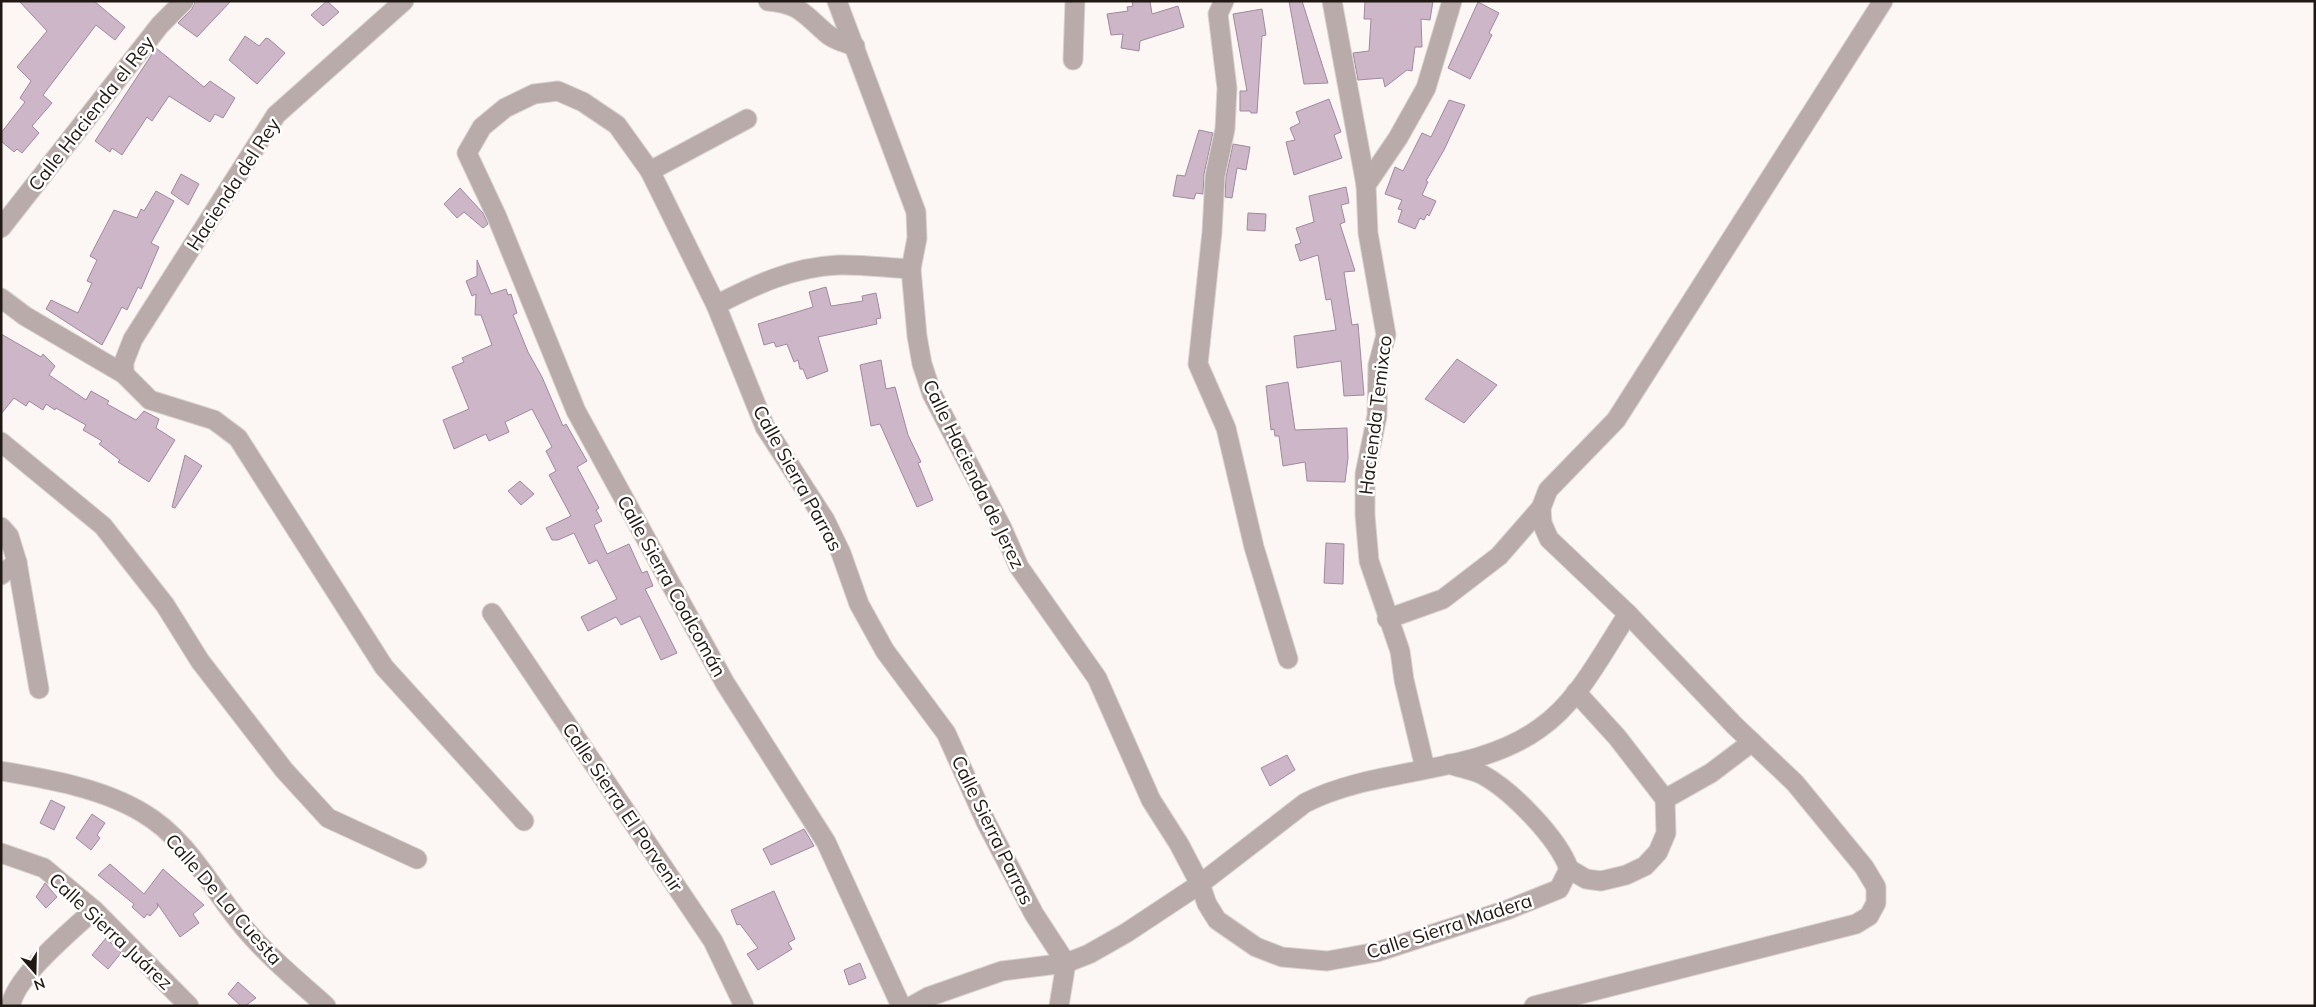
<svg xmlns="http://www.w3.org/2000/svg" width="2316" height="1007" font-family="Mulish,sans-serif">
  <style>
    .building { fill: #ccb6c8; stroke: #9f8a9b }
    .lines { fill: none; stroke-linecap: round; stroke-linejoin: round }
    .minor-casing { stroke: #d9d3d0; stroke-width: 21 }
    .minor { stroke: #b8aba9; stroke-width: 19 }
    .labels { text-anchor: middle; stroke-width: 5; stroke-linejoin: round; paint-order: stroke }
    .street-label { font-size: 19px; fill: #201812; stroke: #fff }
  </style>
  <rect width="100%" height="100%" fill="#fcf7f4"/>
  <g class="building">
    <path d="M 19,1 L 94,1 L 125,27 L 115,40 L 96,25 L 43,95 L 52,103 L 32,126 L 39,133 L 22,153 L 17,149 L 14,152 L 1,141 L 1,133 L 25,102 L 20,98 L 31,81 L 17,67 L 47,31 Z"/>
    <path d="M 195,1 L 231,1 L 197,37 L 178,23 L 192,9 Z"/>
    <path d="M 327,1 L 339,12 L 323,26 L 311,15 Z"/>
    <path d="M 1132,1 L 1150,1 L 1152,14 L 1178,6 L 1184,27 L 1140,41 L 1139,51 L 1121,48 L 1123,34 L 1111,35 L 1107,14 L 1128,11 L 1127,7 L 1133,6 Z"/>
    <path d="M 1289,1 L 1302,1 L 1328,83 L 1304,84 Z"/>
    <path d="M 1365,1 L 1433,1 L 1430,20 L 1421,19 L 1422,47 L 1415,47 L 1412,71 L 1407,70 L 1385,87 L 1383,78 L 1358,80 L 1353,53 L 1369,51 L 1371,19 L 1364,19 Z"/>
    <path d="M 1478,2 L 1499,13 L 1489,33 L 1492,35 L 1470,79 L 1448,68 Z"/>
    <path d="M 1262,9 L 1266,35 L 1262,36 L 1257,113 L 1251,113 L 1250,111 L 1240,111 L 1240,91 L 1247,91 L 1233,14 Z"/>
    <path d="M 245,36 L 259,46 L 266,38 L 269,39 L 285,53 L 257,84 L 229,60 Z"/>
    <path d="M 156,48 L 204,87 L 210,81 L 235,98 L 223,118 L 215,114 L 210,122 L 169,96 L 152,121 L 147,117 L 122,155 L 112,148 L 110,152 L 95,141 Z"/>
    <path d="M 1329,99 L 1341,132 L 1334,135 L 1342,158 L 1294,175 L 1286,142 L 1295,140 L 1290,128 L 1300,123 L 1296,112 Z"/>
    <path d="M 1449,100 L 1465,105 L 1444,150 L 1426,181 L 1428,182 L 1422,195 L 1436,201 L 1429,216 L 1427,214 L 1424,220 L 1420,218 L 1415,229 L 1398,222 L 1402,210 L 1398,209 L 1402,200 L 1385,194 L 1395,167 L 1403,171 L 1422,133 L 1431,137 Z"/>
    <path d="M 1199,130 L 1213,133 L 1204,174 L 1203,194 L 1196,193 L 1194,199 L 1173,196 L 1177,175 L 1185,176 Z"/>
    <path d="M 1233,144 L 1250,147 L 1246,170 L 1237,168 L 1232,198 L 1225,197 L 1226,177 Z"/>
    <path d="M 181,174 L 199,184 L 188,205 L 171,193 Z"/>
    <path d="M 1346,187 L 1349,203 L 1341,205 L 1345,222 L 1340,224 L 1355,271 L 1344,272 L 1352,325 L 1358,324 L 1364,395 L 1344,396 L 1341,361 L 1297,368 L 1294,336 L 1336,330 L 1331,299 L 1326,300 L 1318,255 L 1300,261 L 1295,245 L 1301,243 L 1296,228 L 1314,222 L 1309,196 Z"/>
    <path d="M 460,188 L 483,213 L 488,224 L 483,228 L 464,212 L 457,218 L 444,204 Z"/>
    <path d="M 156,191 L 174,201 L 151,243 L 159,247 L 141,289 L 138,287 L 127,310 L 122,307 L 102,345 L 46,309 L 51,300 L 78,313 L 92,283 L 87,281 L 97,260 L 90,256 L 114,210 L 137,218 L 141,209 L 144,211 Z"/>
    <path d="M 1248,213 L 1266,214 L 1265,231 L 1247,230 Z"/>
    <path d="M 477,260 L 491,294 L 506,289 L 508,295 L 511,294 L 517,313 L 513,315 L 528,352 L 542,377 L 563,426 L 566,424 L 587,461 L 577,467 L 599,508 L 596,510 L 602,521 L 594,525 L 607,554 L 629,544 L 642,573 L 647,571 L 653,586 L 645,589 L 677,653 L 661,660 L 640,616 L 621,625 L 616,617 L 588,631 L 581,617 L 617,599 L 597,560 L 589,564 L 574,533 L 558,540 L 552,540 L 546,528 L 571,516 L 549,475 L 556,471 L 546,451 L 552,447 L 532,409 L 505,422 L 509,432 L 489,441 L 486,434 L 454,449 L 443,420 L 469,409 L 452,367 L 464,362 L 462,358 L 492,345 L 481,315 L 475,315 L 476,294 L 472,296 L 466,281 L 477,276 Z"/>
    <path d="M 826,287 L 831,306 L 863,301 L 862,296 L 876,293 L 881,318 L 876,319 L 877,324 L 818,337 L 828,371 L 807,379 L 803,369 L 800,369 L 798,360 L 794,362 L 787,344 L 776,347 L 774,342 L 764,345 L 758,324 L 813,307 L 809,292 Z"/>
    <path d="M 1,334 L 41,357 L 43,354 L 55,366 L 49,375 L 86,400 L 91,391 L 109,401 L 107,404 L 136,420 L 144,411 L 159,419 L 156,428 L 175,440 L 149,482 L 118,462 L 120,460 L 99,444 L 102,441 L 83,430 L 86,425 L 56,408 L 55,410 L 46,404 L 43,410 L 29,401 L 26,406 L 14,398 L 1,414 Z"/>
    <path d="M 1457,359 L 1497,385 L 1464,423 L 1425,399 Z"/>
    <path d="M 881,360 L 886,389 L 895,387 L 908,435 L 921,462 L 918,463 L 933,500 L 917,507 L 880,424 L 871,426 L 860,365 Z"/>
    <path d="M 1288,382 L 1295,430 L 1347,428 L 1348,458 L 1345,482 L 1307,481 L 1305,462 L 1283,466 L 1279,436 L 1275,436 L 1274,429 L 1271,430 L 1266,386 Z"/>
    <path d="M 185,455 L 202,466 L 175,508 L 172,507 Z"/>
    <path d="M 520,481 L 534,494 L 521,505 L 508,491 Z"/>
    <path d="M 1326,543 L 1344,544 L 1343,584 L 1324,583 Z"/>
    <path d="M 1287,755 L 1295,770 L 1270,786 L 1261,768 Z"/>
    <path d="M 51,800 L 65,807 L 54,830 L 40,823 Z"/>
    <path d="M 92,814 L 105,823 L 97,835 L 100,838 L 91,850 L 76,838 Z"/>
    <path d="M 804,829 L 814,846 L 771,865 L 763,849 Z"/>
    <path d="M 110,864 L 144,894 L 163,869 L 204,905 L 193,914 L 199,923 L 180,937 L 157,903 L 158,907 L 150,916 L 147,914 L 144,918 L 132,907 L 134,904 L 98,875 Z"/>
    <path d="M 45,883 L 57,897 L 46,908 L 36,897 Z"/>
    <path d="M 774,891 L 795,939 L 788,943 L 792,949 L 758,970 L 747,954 L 758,948 L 740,924 L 737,925 L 731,910 Z"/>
    <path d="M 106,938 L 121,953 L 108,969 L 92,955 Z"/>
    <path d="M 860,963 L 866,978 L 849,985 L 844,970 Z"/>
    <path d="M 238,982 L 256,998 L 245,1006 L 241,1006 L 228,994 Z"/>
  </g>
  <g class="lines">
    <defs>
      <g id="minor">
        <path d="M 768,1 C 800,4 804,14 826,33 C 834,40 845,43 855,46"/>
        <path d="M 837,1 L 916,212 L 917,238 L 911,269 L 917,336 L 922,364 L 932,394 L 1002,528 L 1019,567 L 1097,678 L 1151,800 L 1179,844 L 1200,884 L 1207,904 L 1217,920 L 1256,947 L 1282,957 L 1327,961 L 1377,952 L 1507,910 L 1559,889 L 1569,869"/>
        <path d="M 1224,1 L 1218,14 L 1227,88 L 1225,129 L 1215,176 L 1212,232 L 1198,364 L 1226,428 L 1254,547 L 1288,659"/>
        <path d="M 1332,1 L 1366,185 L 1368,233 L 1386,335 L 1378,365 L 1377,416 L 1365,474 L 1365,515 L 1369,561 L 1400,651 L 1404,680 L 1425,768"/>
        <path d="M 1073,60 L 1075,1"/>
        <path d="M 650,171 L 747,119"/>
        <path d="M 1366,185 L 1398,138 L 1426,88 L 1452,1"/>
        <path d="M 1,228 L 160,25 L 184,1"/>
        <path d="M 1,298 L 25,316 L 124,374 L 150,400 L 214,420 L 238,438 L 384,667 L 524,821"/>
        <path d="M 716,305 C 755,285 793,267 838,265 C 862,264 887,268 911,269"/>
        <path d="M 124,374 L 124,362 L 133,339 L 276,115 L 404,1"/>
        <path d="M 1,442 L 103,526 L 165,605 L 200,661 L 284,770 L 328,818 L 417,859"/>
        <path d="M 1,527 L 9,536 L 17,562 L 39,689"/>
        <path d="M 1,575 L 17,562"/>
        <path d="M 492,613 L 713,941 L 744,1006"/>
        <path d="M 1387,619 L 1443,599 L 1499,556 L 1541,508 L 1548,490 L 1616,420 L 1883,1"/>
        <path d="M 1449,764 C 1460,768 1473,770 1483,775 C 1512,791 1558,838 1569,869"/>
        <path d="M 1,771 C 48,779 102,788 143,813 C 189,840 212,890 246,930 C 270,958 298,981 326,1006"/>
        <path d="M 1665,799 L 1711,773 L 1752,742"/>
        <path d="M 1,853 L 44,868 L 94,910 L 189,1006"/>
        <path d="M 1569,869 L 1586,879 L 1601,881 L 1626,875 L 1645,866 L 1658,852 L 1666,833 L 1665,799 L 1617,737 L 1576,692"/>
        <path d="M 11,1006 C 13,979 73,929 94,910"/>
        <path d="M 901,1006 L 826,842 L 725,683 L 576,411 L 497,217 L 467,153 L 482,127 L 505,108 L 534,94 L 558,91 L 583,102 L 617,125 L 650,171 L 716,305 L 765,427 L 825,520 L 841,553 L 859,604 L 885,651 L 946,733 L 986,822 L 1034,914 L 1066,963 L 1059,1006"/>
        <path d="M 912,1006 L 928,997 L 1002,971 L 1066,963 L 1089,954 L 1126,933 L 1200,884 L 1305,803 C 1376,766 1475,776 1540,728 C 1579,701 1602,653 1628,614"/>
        <path d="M 1534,1006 L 1856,924 L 1869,916 L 1876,903 L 1876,887 L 1864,867 L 1795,783 L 1734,725 L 1628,614 L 1549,539 L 1542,523 L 1541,508"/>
      </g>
    </defs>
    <use href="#minor" class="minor-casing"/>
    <use href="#minor" class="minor"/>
  </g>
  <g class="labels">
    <g class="street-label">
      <text transform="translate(91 113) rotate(-52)" y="7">Calle Hacienda el Rey</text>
      <text transform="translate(233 184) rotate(-57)" y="7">Hacienda del Rey</text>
      <text transform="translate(1375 415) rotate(-83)" y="7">Hacienda Temixco</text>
      <text transform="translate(974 474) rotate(64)" y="7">Calle Hacienda de Jerez</text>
      <text transform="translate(798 478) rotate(61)" y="7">Calle Sierra Parras</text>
      <text transform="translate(672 586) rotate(61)" y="7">Calle Sierra Coalcomán</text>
      <text transform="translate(623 807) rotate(56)" y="7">Calle Sierra El Porvenir</text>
      <text transform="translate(993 830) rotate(64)" y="7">Calle Sierra Parras</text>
      <text transform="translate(224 899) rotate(49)" y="7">Calle De La Cuesta</text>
      <text transform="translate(1449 926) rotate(-18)" y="7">Calle Sierra Madera</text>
      <text transform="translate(111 931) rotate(43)" y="7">Calle Sierra Juárez</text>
    </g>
  </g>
  <rect width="2316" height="1007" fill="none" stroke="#201812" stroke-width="5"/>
  <g transform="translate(35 972) rotate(160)" stroke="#ffffff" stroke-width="4" paint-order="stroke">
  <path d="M0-4L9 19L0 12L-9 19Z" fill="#201812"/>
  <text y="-8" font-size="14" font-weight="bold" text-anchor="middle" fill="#201812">N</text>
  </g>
</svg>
